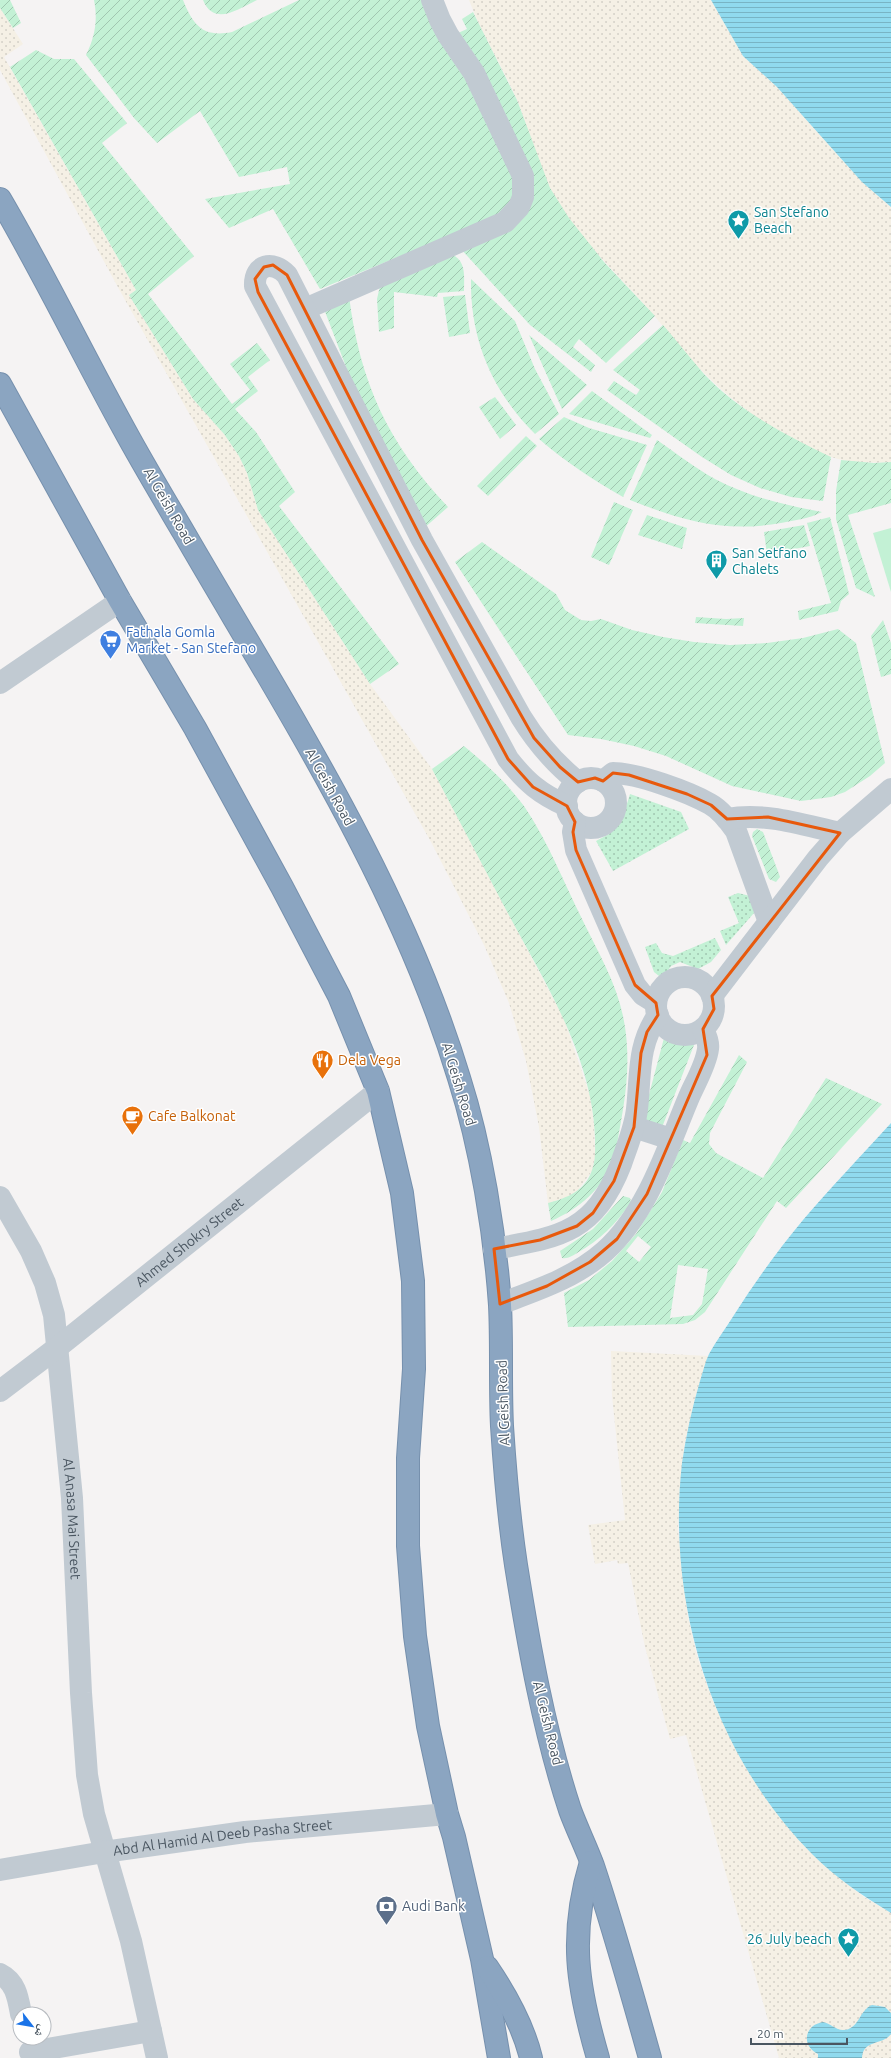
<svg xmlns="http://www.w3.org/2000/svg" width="891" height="2058" font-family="Ubuntu,'Noto Naskh Arabic',sans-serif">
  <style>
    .grass { fill: url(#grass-dots) }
    .sand { fill: url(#sand-dots) }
    .garden { fill: url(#garden-furrows); fill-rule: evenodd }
    .pitch { fill: #c3f1d5 }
    .water { fill: url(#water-rules) }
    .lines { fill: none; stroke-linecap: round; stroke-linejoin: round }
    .highway-casing { stroke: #7690ad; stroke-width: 24 }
    .minor { stroke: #c1cad2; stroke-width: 22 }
    .highway { stroke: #8ba5c1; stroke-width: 22 }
    .marked { fill: none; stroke: #e8590c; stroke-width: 3; stroke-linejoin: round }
    .labels { text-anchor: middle; stroke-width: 3; stroke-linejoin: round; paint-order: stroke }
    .culture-label { font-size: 14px; fill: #0d838f; stroke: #fff; text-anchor: start }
    .street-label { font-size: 14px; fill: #4a5661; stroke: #fff }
    .shop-label { font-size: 14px; fill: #366cbe; stroke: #fff; text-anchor: start }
    .food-label { font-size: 14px; fill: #c56008; stroke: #fff; text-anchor: start }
    .service-label { font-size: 14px; fill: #4e5e75; stroke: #fff; text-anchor: start }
  </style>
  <defs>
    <pattern id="grass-dots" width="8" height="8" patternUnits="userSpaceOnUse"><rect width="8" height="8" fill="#c3f1d5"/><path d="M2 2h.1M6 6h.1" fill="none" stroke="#a0c6b0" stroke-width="1.8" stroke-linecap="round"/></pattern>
    <pattern id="sand-dots" width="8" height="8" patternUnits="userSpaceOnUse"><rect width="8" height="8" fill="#f5f0e5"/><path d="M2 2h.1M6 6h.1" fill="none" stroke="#d4d0c7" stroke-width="1.8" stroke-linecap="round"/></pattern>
    <pattern id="garden-furrows" width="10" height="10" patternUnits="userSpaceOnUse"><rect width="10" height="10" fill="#c3f1d5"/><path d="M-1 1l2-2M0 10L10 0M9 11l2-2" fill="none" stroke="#a0c6b0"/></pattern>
    <pattern id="water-rules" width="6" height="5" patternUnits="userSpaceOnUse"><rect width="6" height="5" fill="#90daee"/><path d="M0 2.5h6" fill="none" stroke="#78b4c4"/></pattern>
  </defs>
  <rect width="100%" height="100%" fill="#f5f3f3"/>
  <g class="grass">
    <path d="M 630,794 L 681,812 L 689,829 L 613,871 L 596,841 L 609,834 L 622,820 Z"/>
    <path d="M 738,893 L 750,896 L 754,907 L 754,913 L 726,945 L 720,931 L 739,923 L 728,897 Z"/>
    <path d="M 715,938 L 721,950 L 711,962 L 698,969 L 680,962 L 671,966 L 665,975 L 659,976 L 654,972 L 645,947 L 656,943 L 662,953 L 673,956 Z"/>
  </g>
  <g class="sand">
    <path d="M 469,0 L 711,0 L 743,56 L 777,87 L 862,182 L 891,207 L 891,462 C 874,463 855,463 838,459 C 795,448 736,406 705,374 C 683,353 665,327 644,304 C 611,268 573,232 550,188 C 536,161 529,130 518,102 C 503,67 482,35 469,0 Z"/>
    <path d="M 0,8 L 23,44 L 4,57 L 136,290 L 129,295 L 193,399 L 224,434 L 239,456 L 247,473 L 258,510 L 370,684 L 432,769 L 564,1019 L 590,1096 L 594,1125 L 595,1157 L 592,1171 L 578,1190 L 568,1197 L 548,1203 L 539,1127 L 526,1061 L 509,1003 L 484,945 L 431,842 L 120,291 L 0,70 Z"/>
    <path d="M 611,1351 L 708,1356 L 695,1399 L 685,1442 L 680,1486 L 678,1530 L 688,1617 L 698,1660 L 713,1701 L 732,1741 L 771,1806 L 838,1877 L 864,1897 L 891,1913 L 891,2058 L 779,2058 L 686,1735 L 670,1739 L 645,1647 L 628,1563 L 618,1564 L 617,1560 L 595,1564 L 588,1525 L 625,1520 L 612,1396 Z"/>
  </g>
  <g class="garden">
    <path d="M 0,0 L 10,0 L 21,23 L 13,28 L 0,8 Z"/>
    <path d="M 94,0 L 183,0 C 193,25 203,38 232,32 L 299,0 L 422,0 L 461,66 L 512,176 L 516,193 L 498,216 L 320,289 L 273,209 L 229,228 L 205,199 L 290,184 L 287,167 L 239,177 L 200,111 L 157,143 L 134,118 L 86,55 C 95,37 98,20 94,0 Z"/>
    <path d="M 203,0 L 257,0 C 238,9 214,27 203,0 Z"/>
    <path d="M 473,12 L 517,100 L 550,188 L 569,218 L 604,262 L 655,316 L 606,363 L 579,339 L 573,347 L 595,365 L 591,372 L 530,325 L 460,248 L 527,206 L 458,33 L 467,29 L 462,19 Z"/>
    <path d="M 36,50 L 54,59 L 74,59 L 127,123 L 102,143 L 194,256 L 148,294 L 232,404 L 250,390 L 230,364 L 257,343 L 270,360 L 248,377 L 258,391 L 235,409 L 256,432 L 295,492 L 279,506 L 399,664 L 370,684 L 258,510 L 247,473 L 239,456 L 224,434 L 193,399 L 129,295 L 136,290 L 10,67 Z"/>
    <path d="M 449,253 C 467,260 464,275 464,291 L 438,293 L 437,297 L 394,292 L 394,328 L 379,332 L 377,299 L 380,286 Z"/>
    <path d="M 471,279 L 515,321 L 535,369 L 559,414 L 535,434 C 492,391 470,339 471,279 Z"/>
    <path d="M 465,295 L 470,333 L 449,337 L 443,297 Z"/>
    <path d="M 349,296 C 360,383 388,443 448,507 L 423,529 L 348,372 L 324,309 Z"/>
    <path d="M 663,325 C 677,341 690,358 704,374 C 739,411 785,435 831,457 L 823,501 L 791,497 L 760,488 L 731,475 L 702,457 L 607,390 L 614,381 L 636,395 L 640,390 L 613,370 Z"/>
    <path d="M 529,335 L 587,385 L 562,409 Z"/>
    <path d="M 592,391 L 652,435 L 650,438 L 569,414 Z"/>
    <path d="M 495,397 L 516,425 L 500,439 L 479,407 Z"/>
    <path d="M 564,417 L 589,428 L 647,445 L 623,497 C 593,480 566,462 539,439 Z"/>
    <path d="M 526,436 L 537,446 L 488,496 L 477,486 Z"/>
    <path d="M 657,440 C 676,453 695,468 715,479 C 749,497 785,505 822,512 C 809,519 795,520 781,523 C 724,533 683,521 630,500 Z"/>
    <path d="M 841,460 L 874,463 L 891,462 L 891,503 L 848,515 L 875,597 L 856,588 L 836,519 L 836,491 Z"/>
    <path d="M 614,502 L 633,510 L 609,565 L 591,557 Z"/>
    <path d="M 647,515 L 687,528 L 682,549 L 638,535 Z"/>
    <path d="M 830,517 L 849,594 L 841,601 L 838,611 L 799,620 L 798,611 L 831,603 L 807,523 Z"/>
    <path d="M 804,525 L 810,546 L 767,554 L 764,532 Z"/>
    <path d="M 482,542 L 556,594 L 565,610 L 581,620 L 591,621 L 601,619 L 632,630 L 663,637 L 694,642 L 730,645 L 767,643 L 803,638 L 838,629 L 856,643 L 885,763 L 870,776 L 845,792 L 831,797 L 801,801 L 732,786 L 666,756 L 634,746 L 601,739 L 568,735 L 455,562 Z"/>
    <path d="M 696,617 L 726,619 L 744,618 L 743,626 L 695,623 Z"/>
    <path d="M 883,620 L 891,643 L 891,674 L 881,677 L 871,636 Z"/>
    <path d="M 464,746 C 486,764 507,783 524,806 C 548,841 564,883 583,921 C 598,952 616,982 623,1016 C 631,1053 627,1090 620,1127 C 618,1137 617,1149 613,1159 C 603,1189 579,1209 551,1221 L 548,1203 C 567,1198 585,1191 592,1170 C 596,1159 595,1149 595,1137 C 592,1054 542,978 504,906 C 480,860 456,815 432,769 Z"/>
    <path d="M 757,829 L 763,832 L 779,874 L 780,877 L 776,882 L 769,879 L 752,836 L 753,832 Z"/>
    <path d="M 664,1038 L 677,1044 L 694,1045 L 661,1130 L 641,1125 Z"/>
    <path d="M 739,1055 L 747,1062 L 710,1133 L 709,1144 L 716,1153 L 763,1178 L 826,1078 L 882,1104 L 786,1208 L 777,1201 L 705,1312 L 695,1320 L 683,1324 L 568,1327 L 564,1293 L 589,1280 L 612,1261 L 636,1234 L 662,1192 L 683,1140 L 690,1143 ZM 638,1236 L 651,1247 L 639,1262 L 626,1251 ZM 678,1265 L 708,1269 L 702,1304 L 693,1315 L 670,1318 Z"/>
    <path d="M 623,1196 L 630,1198 L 631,1202 C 616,1224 600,1240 577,1253 C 572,1256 568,1259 562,1258 L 560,1251 L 593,1229 Z"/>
  </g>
  <path class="pitch" d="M 891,528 L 891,592 L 873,533 Z"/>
  <g class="water">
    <path d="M 711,0 L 891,0 L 891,207 L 862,182 L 777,87 L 743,56 Z"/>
    <path d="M 891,1123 L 891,1913 C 863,1896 836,1878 812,1854 C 712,1753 666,1603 682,1463 C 686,1435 692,1408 700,1381 C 703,1372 705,1362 709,1354 C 716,1341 726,1328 734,1315 C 755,1282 778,1250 803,1220 C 831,1187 862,1155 891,1123 Z"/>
    <path d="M 872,2005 L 885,2007 L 891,2013 L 891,2034 C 882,2046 863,2039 862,2058 L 818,2058 L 818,2054 C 801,2046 804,2025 823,2022 C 830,2023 836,2030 843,2030 C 859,2030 859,2010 872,2005 Z"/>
  </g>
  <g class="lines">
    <defs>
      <g id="highway">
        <path d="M 0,199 C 44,274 82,353 124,429 C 143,464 164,499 184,533 C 286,709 400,883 459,1078 C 481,1147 495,1233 500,1305 C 502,1345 500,1385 502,1426 C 505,1472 509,1519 516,1565 C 529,1647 544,1731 570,1810 C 577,1829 586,1847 593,1866 C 614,1929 632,1994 650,2058"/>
        <path d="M 0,384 L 120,601 L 195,728 L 282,887 L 339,996 L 378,1091 L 402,1193 L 413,1281 L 414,1369 L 408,1458 L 408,1546 L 415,1636 L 428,1726 L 447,1814 L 454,1837 L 482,1959 L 499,2058"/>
        <path d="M 591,1862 C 569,1935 577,1986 598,2058"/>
        <path d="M 487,1967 C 506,1995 523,2025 531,2058"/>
      </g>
    </defs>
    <use href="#highway" class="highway-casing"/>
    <g class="minor">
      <path d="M 305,309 L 505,222 L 519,207 L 523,197 L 523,176 L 474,73 L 448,35 L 440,20 L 432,0"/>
      <path d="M 0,683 L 120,601"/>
      <circle cx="591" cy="803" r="25"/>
      <path d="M 603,781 L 613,773 C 637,773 689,792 710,804 C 721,810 729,821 736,831 L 769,922"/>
      <path d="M 567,806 C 540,794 526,782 508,759 L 255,286 C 254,264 273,260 287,275 L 422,540 L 521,717 C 537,743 554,763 578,782"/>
      <path d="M 727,819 C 765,812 803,825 840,833"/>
      <path d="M 575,822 L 573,832 L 576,850 L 635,985 L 643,995 L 656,1003"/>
      <circle cx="685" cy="1006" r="29"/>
      <path d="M 712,996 L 818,858 L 840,833 L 891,789"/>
      <path d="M 634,1127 L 671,1139"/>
      <path id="s1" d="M 0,1197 L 31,1251 L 45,1283 L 54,1315 L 72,1498 L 81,1693 L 87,1775 L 94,1814 L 131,1941 L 157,2058"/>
      <path d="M 494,1249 C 560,1237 594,1233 621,1164 C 627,1146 635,1128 637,1109 C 641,1074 637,1046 658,1015"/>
      <path d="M 500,1304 C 537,1290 575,1278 605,1251 C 648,1212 667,1149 689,1097 C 695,1083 706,1065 708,1049 C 709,1042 706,1036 703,1029"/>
      <path id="s2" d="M 0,1391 L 58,1347 L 378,1091"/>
      <path id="s3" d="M 0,1870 L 104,1852 L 245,1832 L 447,1814"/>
      <path d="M 0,1974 C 16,1982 18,1998 21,2014"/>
      <path d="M 30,2052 L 151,2031"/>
    </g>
    <use href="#highway" class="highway"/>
  </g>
  <path class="marked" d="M 273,265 L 287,275 L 422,540 L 534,738 L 560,767 L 578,782 L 595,778 L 603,781 L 613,773 L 629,775 L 687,794 L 711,805 L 727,819 L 768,817 L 840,833 L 712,996 L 714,1009 L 703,1029 L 707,1055 L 647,1194 L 617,1239 L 590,1262 L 547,1286 L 500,1304 L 494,1249 L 540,1240 L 577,1226 L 593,1213 L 614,1181 L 634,1127 L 641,1053 L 647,1032 L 658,1015 L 656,1003 L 635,985 L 576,850 L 573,832 L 575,822 L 567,806 L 533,787 L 508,759 L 258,292 L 255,279 L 264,267 Z"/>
  <defs>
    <symbol id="sight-pin" viewBox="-11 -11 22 30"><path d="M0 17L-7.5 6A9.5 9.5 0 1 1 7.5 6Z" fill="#0f9aa8" stroke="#fff"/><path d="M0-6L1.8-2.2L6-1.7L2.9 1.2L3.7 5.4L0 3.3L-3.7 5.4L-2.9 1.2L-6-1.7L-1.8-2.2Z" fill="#fff"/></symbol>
    <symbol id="building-pin" viewBox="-11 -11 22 30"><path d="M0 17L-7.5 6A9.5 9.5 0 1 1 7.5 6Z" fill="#0f9aa8" stroke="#fff"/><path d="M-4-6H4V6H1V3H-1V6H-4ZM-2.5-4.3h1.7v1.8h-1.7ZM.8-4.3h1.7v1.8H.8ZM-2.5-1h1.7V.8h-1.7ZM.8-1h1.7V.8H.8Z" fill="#fff"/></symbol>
    <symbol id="supermarket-pin" viewBox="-11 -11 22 30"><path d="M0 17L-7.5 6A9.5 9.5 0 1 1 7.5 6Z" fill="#3f7fe0" stroke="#fff"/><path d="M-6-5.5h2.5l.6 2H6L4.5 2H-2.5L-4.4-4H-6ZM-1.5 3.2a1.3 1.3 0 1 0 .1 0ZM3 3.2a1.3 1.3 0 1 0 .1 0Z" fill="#fff"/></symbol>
    <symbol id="restaurant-pin" viewBox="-11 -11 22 30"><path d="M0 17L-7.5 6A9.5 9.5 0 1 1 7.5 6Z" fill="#e8710a" stroke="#fff"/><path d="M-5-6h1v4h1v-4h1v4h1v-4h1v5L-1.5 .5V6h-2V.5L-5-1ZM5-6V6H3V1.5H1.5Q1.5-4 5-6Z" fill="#fff"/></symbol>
    <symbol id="cafe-pin" viewBox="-11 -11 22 30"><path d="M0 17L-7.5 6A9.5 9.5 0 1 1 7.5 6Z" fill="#e8710a" stroke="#fff"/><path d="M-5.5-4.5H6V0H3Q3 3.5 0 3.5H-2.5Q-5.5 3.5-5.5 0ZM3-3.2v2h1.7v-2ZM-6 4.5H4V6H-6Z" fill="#fff"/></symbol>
    <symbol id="bank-pin" viewBox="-11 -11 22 30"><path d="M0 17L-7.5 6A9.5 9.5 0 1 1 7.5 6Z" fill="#5c6f8a" stroke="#fff"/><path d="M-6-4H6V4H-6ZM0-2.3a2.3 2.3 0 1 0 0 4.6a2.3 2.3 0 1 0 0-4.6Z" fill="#fff"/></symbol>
  </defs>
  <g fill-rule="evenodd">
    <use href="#sight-pin" x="726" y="208" width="25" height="34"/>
    <use href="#building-pin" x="704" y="548" width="25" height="34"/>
    <use href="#supermarket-pin" x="98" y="628" width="25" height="34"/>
    <use href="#restaurant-pin" x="310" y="1048" width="25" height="34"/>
    <use href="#cafe-pin" x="120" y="1104" width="25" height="34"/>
    <use href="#bank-pin" x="374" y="1894" width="25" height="34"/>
    <use href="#sight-pin" x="836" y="1926" width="25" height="34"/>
  </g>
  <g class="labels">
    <g class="culture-label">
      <text x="754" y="217">San Stefano<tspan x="754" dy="16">Beach</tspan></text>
      <text x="732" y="558">San Setfano<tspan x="732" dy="16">Chalets</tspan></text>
      <text x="832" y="1944" text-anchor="end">26 July beach</text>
    </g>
    <g class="street-label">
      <text transform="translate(169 506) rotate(60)" y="5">Al Geish Road</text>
      <text transform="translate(330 787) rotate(61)" y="5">Al Geish Road</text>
      <text transform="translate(459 1084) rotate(73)" y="5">Al Geish Road</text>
      <text dy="5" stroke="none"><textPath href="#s2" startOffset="241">Ahmed Shokry Street</textPath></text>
      <text transform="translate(503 1403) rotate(-92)" y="5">Al Geish Road</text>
      <text dy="5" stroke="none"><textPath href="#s1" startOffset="335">Al Anasa Mai Street</textPath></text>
      <text transform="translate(548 1723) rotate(76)" y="5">Al Geish Road</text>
      <text dy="5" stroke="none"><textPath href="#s3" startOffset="225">Abd Al Hamid Al Deeb Pasha Street</textPath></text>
    </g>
    <g class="shop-label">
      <text x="126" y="637">Fathala Gomla<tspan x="126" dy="16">Market - San Stefano</tspan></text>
    </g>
    <g class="food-label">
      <text x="338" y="1065">Dela Vega</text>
      <text x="148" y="1121">Cafe Balkonat</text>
    </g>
    <g class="service-label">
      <text x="402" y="1911">Audi Bank</text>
    </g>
  </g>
  <g transform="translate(32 2026) rotate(121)"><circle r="19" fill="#ffffff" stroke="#b7bbc0"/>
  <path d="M0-3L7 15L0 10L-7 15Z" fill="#1a73e8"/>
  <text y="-6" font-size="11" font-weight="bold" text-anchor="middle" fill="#4a5661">ش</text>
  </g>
  <path d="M751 2038v6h96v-6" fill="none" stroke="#4a5661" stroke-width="2"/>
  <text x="757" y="2038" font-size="12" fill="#4a5661" stroke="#ffffff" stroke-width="3" paint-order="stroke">20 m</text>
</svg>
